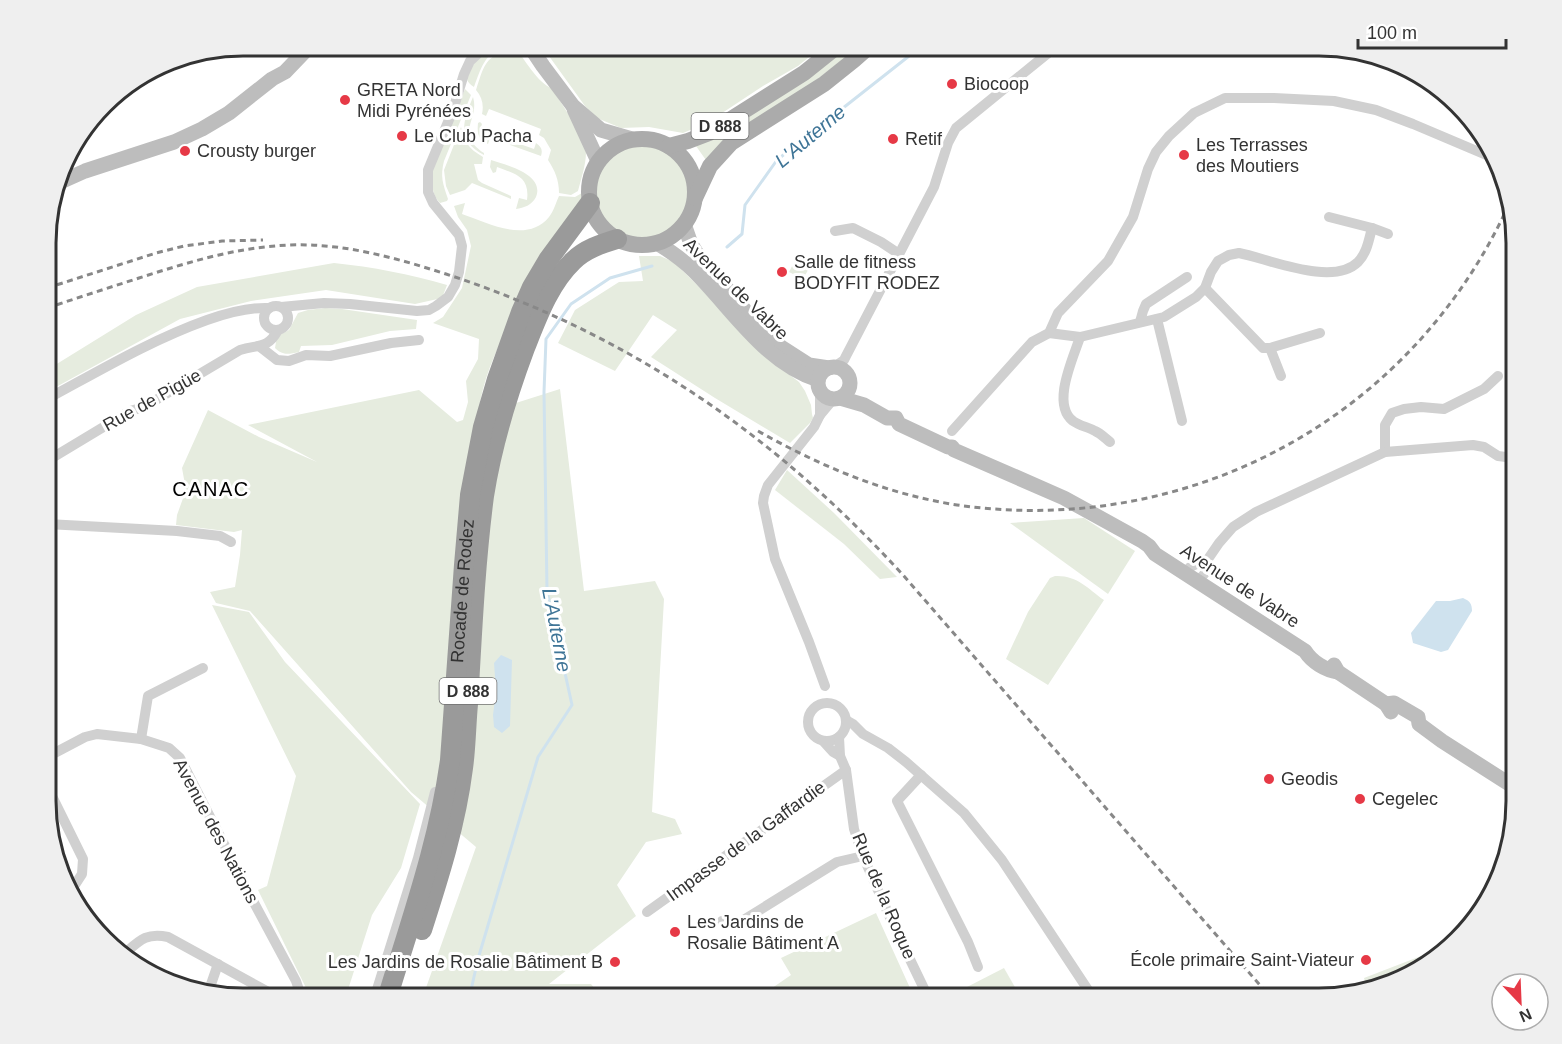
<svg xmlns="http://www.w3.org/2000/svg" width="1562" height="1044" font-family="Arial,sans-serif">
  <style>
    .green { fill: #e6ecdf }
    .water { fill: #cfe2ee }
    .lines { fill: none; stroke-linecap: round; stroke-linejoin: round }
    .stream { stroke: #cfe2ee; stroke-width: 3 }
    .street { stroke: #d0d0d0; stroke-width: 10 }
    .secondary { stroke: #bdbdbd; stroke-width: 15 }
    .primary { stroke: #ababab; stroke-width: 16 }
    .highway { stroke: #9a9a9a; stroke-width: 20 }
    .rail { stroke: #888; stroke-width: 3; stroke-dasharray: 6 4.5; stroke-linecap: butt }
    .poi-dot { fill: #e63946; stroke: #fff; stroke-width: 2 }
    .labels { text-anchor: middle; stroke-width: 6; stroke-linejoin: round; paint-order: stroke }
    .shield { fill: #fff; stroke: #707070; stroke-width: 1.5 }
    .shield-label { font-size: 16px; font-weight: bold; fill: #333 }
    .poi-label { font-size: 18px; fill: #333; stroke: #fff; text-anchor: start }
    .street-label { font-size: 18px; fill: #333; stroke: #fff }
    .water-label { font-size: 20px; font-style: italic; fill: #3f7597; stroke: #fff }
    .neighbourhood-label { font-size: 20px; letter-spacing: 1.5px; fill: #000; stroke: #fff }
    .rim { fill: none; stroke: #333; stroke-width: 3 }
  </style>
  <rect width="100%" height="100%" fill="#fff"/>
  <g class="green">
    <path d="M 497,45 L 503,45 C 484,56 481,68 474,87 C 471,85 468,83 467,79 C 466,67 488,50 497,45 Z"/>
    <path d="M 514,45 C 522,56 539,85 552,88 C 560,102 586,138 586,152 C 586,165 581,179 578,191 L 571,195 L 559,193 C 559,180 555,171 548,160 L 551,150 L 544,138 L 539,135 L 541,129 L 489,109 L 486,116 L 482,114 C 484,105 482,97 476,90 C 486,59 485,60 514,45 Z"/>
    <path d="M 541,45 L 579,45 L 612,55 L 634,48 L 637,45 L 824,45 L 798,66 L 763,86 L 707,123 L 683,133 L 649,127 L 621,128 L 597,118 L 585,106 Z"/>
    <path d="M 850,45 L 862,45 L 708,163 L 696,146 L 840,54 Z"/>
    <path d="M 465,89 L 471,95 L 444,161 C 440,177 443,184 448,199 L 447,201 L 440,203 C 431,194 432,183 432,171 Z"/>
    <path d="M 473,97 C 480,120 454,133 484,153 L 484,155 C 456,140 463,121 473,97 Z"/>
    <path d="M 480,122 L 482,124 L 480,130 L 534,149 L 536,143 C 541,147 543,149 541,156 L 490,138 L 488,144 C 478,139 477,134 478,123 Z"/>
    <path d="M 461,127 C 466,144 468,148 483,157 L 482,164 L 474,164 L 478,180 L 482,183 L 511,196 L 511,199 L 472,183 L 465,190 L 450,195 L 446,186 L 444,170 Z"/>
    <circle cx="642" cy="192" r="46"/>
    <path d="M 491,160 C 506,165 545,174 536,197 C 532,205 524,208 516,209 L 519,198 L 527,200 C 530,177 516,174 497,167 L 496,172 L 493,173 L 490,167 Z"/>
    <path d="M 582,193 L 581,199 C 565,227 549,255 532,283 C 508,325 484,367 478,415 L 560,389 L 584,591 L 655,581 L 664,599 L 652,812 L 675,819 L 682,834 L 646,842 L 617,885 L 636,916 L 549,984 L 591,984 L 603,999 L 422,999 L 476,847 L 411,792 L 250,611 L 216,603 L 210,592 L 235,587 L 240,555 L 242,530 L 234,532 L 176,525 L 177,515 L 186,490 L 182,468 L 208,410 L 259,437 L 317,462 L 248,425 L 419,390 L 457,422 L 463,420 L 468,402 L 466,381 L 478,359 L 479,339 L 433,323 L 443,317 L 462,288 L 471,246 L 467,230 L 458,217 L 454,206 L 465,203 L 462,214 C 488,223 527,244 549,217 C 554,211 556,202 559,196 L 575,197 Z"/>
    <path d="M 798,255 L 812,263 L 803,279 L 789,272 Z"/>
    <path d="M 639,256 L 660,256 L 674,262 L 782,369 L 799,382 L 805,391 L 811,405 L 812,414 L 813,418 L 810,423 L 790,443 L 715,398 L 651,357 L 677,330 L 653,315 L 615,371 L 558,343 L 575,310 L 619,282 L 643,281 Z"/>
    <path d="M 334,263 C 373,267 409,274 447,285 L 442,298 L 415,304 L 326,290 L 251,301 L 180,319 L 47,392 L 47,370 L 136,315 L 197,287 Z"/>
    <path d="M 325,308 L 342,309 L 417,320 L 416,329 L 390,331 L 332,345 L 301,346 L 299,352 C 289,354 283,356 275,348 L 277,336 L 289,330 L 298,313 L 308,310 Z"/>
    <path d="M 787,470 L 834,513 L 897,577 L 880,579 L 844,544 L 775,490 Z"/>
    <path d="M 1084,518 L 1135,551 L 1108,594 L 1010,523 Z"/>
    <path d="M 1055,576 C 1077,575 1087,588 1104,600 L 1048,685 L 1006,659 L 1028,612 L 1050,578 Z"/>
    <path d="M 212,605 L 249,612 L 285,662 L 420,804 L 401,868 L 372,915 L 345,999 L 311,999 L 309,994 L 258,890 L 267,886 L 296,776 Z"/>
    <path d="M 876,913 L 915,999 L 756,999 L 791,975 L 781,958 Z"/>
    <path d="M 1447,946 L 1418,973 L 1367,988 L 1364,978 Z"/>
    <path d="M 1004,968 L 1016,989 L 997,999 L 973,999 L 967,987 Z"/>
  </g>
  <g class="water">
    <path d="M 1463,598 C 1470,601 1472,604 1472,611 L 1448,650 L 1441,652 L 1413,643 L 1411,633 L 1436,601 L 1450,601 Z"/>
    <path d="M 501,655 L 512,660 L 510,726 L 502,733 L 494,727 L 493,715 L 496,691 L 494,663 Z"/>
  </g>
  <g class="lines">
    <g class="stream">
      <path d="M 727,247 L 742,234 L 745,205 L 777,160 L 923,45"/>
      <path d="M 469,999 L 478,959 L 538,757 L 572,705 L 547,591 L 544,392 L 546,339 L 571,304 L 610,278 L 652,266"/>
    </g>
    <g class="street">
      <path d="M 1329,217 L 1372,228 L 1388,234"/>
      <path d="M 835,231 L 853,228 L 881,242 L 899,254"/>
      <path d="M 1205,288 L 1263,348 L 1270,348 L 1281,376"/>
      <circle cx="276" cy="318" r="12"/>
      <path d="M 281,307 L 324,303 L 350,304 L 417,311 L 429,310 L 436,306 L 448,297 L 455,285 L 459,272 L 462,246 L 459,235 L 433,203 L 428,192 L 428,170 L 453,110 L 464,74 L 470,61 L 487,45"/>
      <path d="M 1157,319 L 1182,421"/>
      <path d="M 1140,322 L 1143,311 L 1146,304 L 1187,277"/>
      <path d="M 1049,333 L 1080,337 L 1164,317 L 1196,297 L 1205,288 L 1211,272 L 1218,261 L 1229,255 L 1239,253 C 1269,259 1333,287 1358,262 C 1367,253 1369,239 1372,228"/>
      <path d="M 1080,337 C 1073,359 1051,404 1073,421 C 1080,426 1088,427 1095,431 C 1100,433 1105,438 1110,442"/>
      <path d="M 259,346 L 277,360 L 289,361 L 306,355 L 330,356 L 391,343 L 419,340"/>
      <path d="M 1270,348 L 1320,333"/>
      <path d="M 834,367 L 844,360 L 846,356 L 934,187 L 948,143 L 956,128 L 1058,45"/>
      <path d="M 820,391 L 820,415"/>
      <path d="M 47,399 C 99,371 151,340 207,320 C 227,313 248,307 269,308"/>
      <path d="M 952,431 L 1032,342 L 1049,333 L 1058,313 L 1108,261 L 1133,217 L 1148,169 L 1156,152 L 1169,136 L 1194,113 L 1225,98 L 1274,98 L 1334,101 L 1376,110 L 1413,124 L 1491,157"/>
      <path d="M 1385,452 L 1385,425 L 1392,413 L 1404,409 L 1421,407 L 1444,409 L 1484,389 L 1498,376"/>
      <path d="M 47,461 L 130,411 L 144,407 L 240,350 C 258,344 267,350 278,330"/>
      <path d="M 47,524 L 177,531 L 220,536 L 231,542"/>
      <path d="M 1185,574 L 1190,567 L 1208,559"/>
      <path d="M 1197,582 L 1206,572 L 1208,559 L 1219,543 L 1233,527 L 1256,512 L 1385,452 L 1473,445 L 1484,447 L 1498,456 L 1506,457 L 1517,454"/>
      <path d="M 825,686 L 809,642 L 775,559 L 763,503 L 764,496 L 768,485 L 814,427 L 820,415 L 830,403 L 831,399"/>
      <circle cx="827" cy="722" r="19"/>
      <path d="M 846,720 L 853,724 L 863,734 L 888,748 L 906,762 L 964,813 L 1002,860 L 1094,999"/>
      <path d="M 141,739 L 148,696 L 203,668"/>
      <path d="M 823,741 L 833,752 L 840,756 L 839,737"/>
      <path d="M 840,756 L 846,770 L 854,829 L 863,856 L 892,922 L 929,999"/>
      <path d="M 47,757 L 85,737 L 97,734 L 141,739 L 169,748 L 180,758 L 252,899 L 296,981 L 302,999"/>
      <path d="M 921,775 L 897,801 L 968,942 L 978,967"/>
      <path d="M 47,786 L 83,859 L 82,874 L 69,894"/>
      <path d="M 647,912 L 846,770"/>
      <path d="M 722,921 L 737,924 L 837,862 L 863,856"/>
      <path d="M 123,955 C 139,941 146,932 168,937 L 270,993 L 287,994 L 300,991"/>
      <path d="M 208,993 L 218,964"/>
      <path d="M 374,999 L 418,858 L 435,792"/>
    </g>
    <g class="secondary">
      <path d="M 529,45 L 543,66 L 573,106 L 601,130 L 632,139"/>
      <path d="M 574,109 L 598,161"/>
      <path d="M 56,184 L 85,171 L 174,142 L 202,129 L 229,113 L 272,79 L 285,72 L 308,48"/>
      <path d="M 684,224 L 691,244 L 702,262 L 720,280 L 762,331 L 781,347 L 809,365 L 829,368"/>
      <path d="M 657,243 C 670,251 683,260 694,271 C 733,310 764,362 818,380"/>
      <circle cx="834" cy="383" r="16"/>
      <path d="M 840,398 L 864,405 L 887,418 L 896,418 L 899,424 L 948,447 L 952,447 L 954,450 L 1064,498 L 1142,541 L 1149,546 L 1155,554 L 1305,651 C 1312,662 1325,670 1338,672"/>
      <path d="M 1334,665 L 1338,672 L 1386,704 L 1391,712"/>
      <path d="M 1386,704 L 1394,703 L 1418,717 L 1419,724 L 1442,741 L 1517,789"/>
    </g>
    <g class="primary">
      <circle cx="642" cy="192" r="53"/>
      <path d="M 669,146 L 688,141 L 709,133 L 804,73 L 839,45"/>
      <path d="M 695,198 L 710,166 L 731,143 L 824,84 L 854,60 L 871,45"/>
    </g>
    <g class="highway">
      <path d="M 422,930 C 439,877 456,824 463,768 C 466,747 466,725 468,704 C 472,635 475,565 484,496 C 492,445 507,396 525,348 C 537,318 549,284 573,261 C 585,249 601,244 617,239"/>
      <path id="s1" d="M 387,999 C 411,920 439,842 450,760 L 464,565 L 470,495 L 483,427 L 497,379 L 521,312 L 532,287 L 548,260 L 590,203"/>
    </g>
    <g class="rail">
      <path d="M 47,288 L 156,253 L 184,246 L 222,241 L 263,240"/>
      <path d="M 47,308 C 77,298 108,288 139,278 C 189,262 237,247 290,245 C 344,243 396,258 446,274 C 629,334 774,434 903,575 L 1272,999"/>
      <path d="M 758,431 C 820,466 886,494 957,505 C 1189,538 1412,418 1509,204"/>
    </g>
  </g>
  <g class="poi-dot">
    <circle cx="952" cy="84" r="6"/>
    <circle cx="345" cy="100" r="6"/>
    <circle cx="402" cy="136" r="6"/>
    <circle cx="893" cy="139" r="6"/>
    <circle cx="185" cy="151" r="6"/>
    <circle cx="1184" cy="155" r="6"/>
    <circle cx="782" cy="272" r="6"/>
    <circle cx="1269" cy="779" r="6"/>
    <circle cx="1360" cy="799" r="6"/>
    <circle cx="675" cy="932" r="6"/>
    <circle cx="1366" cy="960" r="6"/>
    <circle cx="615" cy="962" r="6"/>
  </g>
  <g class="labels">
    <g class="shield">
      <rect x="691.5" y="113" width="57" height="26" rx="4.5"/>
      <rect x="439.5" y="678" width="57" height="26" rx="4.5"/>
    </g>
    <g class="shield-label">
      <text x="720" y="132">D 888</text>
      <text x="468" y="697">D 888</text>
    </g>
    <g class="poi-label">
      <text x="964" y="90">Biocoop</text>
      <text x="357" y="96">GRETA Nord<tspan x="357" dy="21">Midi Pyrénées</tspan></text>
      <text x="414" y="142">Le Club Pacha</text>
      <text x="905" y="145">Retif</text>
      <text x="1196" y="151">Les Terrasses<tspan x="1196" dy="21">des Moutiers</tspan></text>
      <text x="197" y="157">Crousty burger</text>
      <text x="794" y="268">Salle de fitness<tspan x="794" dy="21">BODYFIT RODEZ</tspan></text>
      <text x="1281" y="785">Geodis</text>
      <text x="1372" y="805">Cegelec</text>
      <text x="687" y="928">Les Jardins de<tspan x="687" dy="21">Rosalie Bâtiment A</tspan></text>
      <text x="1354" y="966" text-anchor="end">École primaire Saint-Viateur</text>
      <text x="603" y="968" text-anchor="end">Les Jardins de Rosalie Bâtiment B</text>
    </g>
    <g class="street-label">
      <text transform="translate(736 289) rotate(44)" y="6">Avenue de Vabre</text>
      <text transform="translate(152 400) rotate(-29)" y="6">Rue de Pigüe</text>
      <text transform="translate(1240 586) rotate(33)" y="6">Avenue de Vabre</text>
      <text dy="6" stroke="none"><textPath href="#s1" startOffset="417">Rocade de Rodez</textPath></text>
      <text transform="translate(216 831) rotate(62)" y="6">Avenue des Nations</text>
      <text transform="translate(746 841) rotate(-36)" y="6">Impasse de la Gaffardie</text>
      <text transform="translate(884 896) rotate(67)" y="6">Rue de la Roque</text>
    </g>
    <g class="water-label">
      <text transform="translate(810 136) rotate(-40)" y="7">L'Auterne</text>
      <text transform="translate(557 630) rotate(79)" y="7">L'Auterne</text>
    </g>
    <g class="neighbourhood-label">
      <text x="211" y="496">CANAC</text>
    </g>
  </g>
  <path d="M0 0H1562V1044H0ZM243 56H1319A187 187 0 0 1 1506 243V801A187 187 0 0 1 1319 988H243A187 187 0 0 1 56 801V243A187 187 0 0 1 243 56Z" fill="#efefef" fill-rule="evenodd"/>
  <path class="rim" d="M243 56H1319A187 187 0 0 1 1506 243V801A187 187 0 0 1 1319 988H243A187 187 0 0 1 56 801V243A187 187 0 0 1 243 56Z"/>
  <g transform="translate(1520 1002) rotate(157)"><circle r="28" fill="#ffffff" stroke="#adadad" stroke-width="1.5"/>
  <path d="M0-4.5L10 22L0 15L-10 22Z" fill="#e63946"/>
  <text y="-9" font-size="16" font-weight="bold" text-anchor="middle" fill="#333333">N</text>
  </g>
  <path d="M1358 39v9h148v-9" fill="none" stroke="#333333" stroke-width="3"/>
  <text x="1367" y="39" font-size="18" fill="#333333" stroke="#ffffff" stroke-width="4.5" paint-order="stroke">100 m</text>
</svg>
